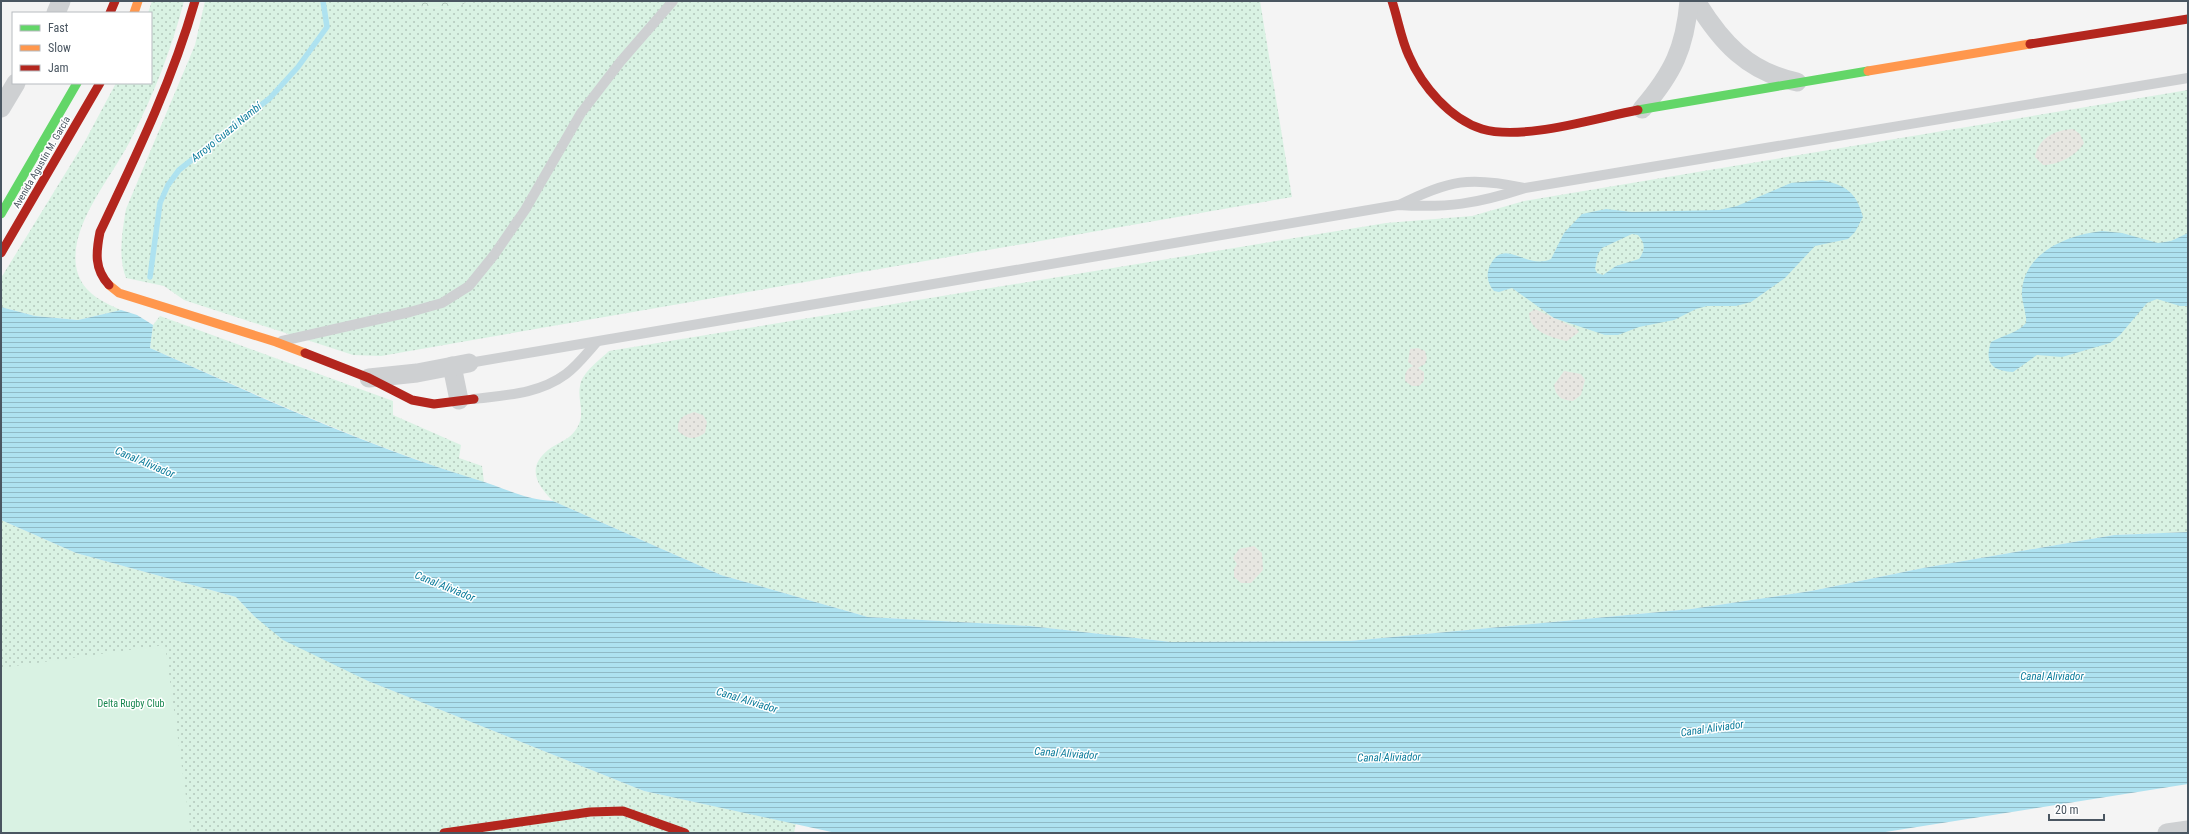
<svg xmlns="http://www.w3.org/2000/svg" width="2189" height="834" font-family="'Roboto Condensed',sans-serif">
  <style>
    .grass { fill: url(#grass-dots) }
    .forest { fill: url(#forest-crowns) }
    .sand { fill: url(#sand-dots) }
    .pitch { fill: #d9f2e3 }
    .water { fill: url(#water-rules); fill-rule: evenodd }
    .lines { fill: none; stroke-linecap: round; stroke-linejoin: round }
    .stream { stroke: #aee2f0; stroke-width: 5.5 }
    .lane { stroke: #ced0d2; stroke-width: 10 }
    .street { stroke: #ced0d2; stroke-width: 19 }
    .fast { stroke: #63d668; stroke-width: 9 }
    .slow { stroke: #ff974d; stroke-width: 9 }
    .jam { stroke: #b3261e; stroke-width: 9 }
    .labels { text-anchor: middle; stroke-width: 3; stroke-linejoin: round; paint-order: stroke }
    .street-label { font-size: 10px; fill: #4a5661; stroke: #fff }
    .park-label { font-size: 10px; fill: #17864f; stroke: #fff }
    .water-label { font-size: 11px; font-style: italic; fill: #0c7c9b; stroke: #fff }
  </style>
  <defs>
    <pattern id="grass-dots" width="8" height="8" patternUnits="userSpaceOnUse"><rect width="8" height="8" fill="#d9f2e3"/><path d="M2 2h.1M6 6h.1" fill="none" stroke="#b2c7bb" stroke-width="1.8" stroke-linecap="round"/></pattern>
    <pattern id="forest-crowns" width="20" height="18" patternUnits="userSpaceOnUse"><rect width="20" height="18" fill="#d9f2e3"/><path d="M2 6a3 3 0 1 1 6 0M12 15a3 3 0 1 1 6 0" fill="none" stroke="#b2c7bb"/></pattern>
    <pattern id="sand-dots" width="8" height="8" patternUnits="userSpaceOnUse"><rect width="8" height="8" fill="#e7e6e1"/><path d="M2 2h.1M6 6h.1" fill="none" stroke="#c8c7c4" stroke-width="1.8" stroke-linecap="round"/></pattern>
    <pattern id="water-rules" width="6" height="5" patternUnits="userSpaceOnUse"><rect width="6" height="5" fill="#aee2f0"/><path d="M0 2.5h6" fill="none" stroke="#90bac6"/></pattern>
  </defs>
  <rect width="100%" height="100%" fill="#f4f4f4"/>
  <g class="grass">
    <path d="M 152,1 L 184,1 C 172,48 154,94 132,137 C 114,175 70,222 76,266 C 80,291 100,301 121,310 L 78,320 L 35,316 L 1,307 L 1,278 L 84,143 L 116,83 L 151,83 L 151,13 L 148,13 Z"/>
    <path d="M 205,1 L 406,1 L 417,6 L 452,9 L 470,1 L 1260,1 L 1292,197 L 381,356 L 353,355 L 184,300 L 164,286 L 126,278 C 118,257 122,232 126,209 L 195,45 Z"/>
    <path d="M 2188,90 L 2188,532 L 2114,535 L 1923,568 L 1811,591 L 1691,609 L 1350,641 L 1171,642 L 1030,626 L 868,617 L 721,575 L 553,501 C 537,485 526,468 548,450 C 558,442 570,440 577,428 C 586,414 577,400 580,386 C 582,372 600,360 609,351 L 1386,223 L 1472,216 L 1524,201 Z"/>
    <path d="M 160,316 L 393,401 L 393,415 L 461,445 L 459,458 L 482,466 L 484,482 C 369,447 260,396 150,348 L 153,325 Z"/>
    <path d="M 1,520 L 76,553 L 236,597 L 254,616 L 368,681 L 644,791 L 796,824 L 794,833 L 1,833 Z"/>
  </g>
  <path class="forest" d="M 406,1 L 470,1 L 452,9 L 417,6 Z"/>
  <g class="sand">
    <path d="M 2073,129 L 2080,134 L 2084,143 C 2076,156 2058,165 2043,165 L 2035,157 C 2038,138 2055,130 2073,129 Z"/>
    <path d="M 1535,309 L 1576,328 L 1579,332 L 1567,341 C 1551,338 1529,331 1529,313 Z"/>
    <path d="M 1418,348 L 1425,351 L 1427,358 L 1425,364 L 1418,368 L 1424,372 L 1424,381 L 1419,386 L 1412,386 L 1405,381 C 1405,373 1406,369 1413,366 L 1408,362 L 1410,349 Z"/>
    <path d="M 1564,371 L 1581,374 L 1585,380 L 1581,395 L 1573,401 C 1561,400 1556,397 1554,385 Z"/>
    <path d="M 694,412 L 703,415 L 707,422 L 705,433 C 694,440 688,440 678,431 C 677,418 683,416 694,412 Z"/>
    <path d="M 1254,546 L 1262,553 L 1263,570 L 1251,583 L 1241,583 L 1234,577 L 1234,569 L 1237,564 L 1233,558 L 1239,549 Z"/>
  </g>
  <path class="pitch" d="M 165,645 L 191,833 L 1,833 L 1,668 Z"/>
  <g class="water">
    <path d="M 1822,180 C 1847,186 1856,192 1863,217 L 1855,232 L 1848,239 L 1815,246 L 1785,278 L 1751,302 L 1736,306 L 1707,306 L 1696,309 L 1674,320 L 1639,327 L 1618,335 L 1605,335 L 1554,318 L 1512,288 L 1499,292 L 1494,291 C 1488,284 1486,276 1489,268 C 1503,234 1525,271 1551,259 L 1564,233 L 1582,214 L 1606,209 L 1632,212 L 1719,210 L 1737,206 L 1791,183 ZM 1632,234 L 1638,235 C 1645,243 1646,249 1639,259 L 1616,266 L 1603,275 L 1597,273 L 1595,269 L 1598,254 L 1602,248 Z"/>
    <path d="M 2102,231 L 2122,233 L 2158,243 L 2171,241 L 2188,233 L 2188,306 L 2180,306 L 2157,299 L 2147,303 L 2120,335 L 2110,343 L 2062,357 L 2037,355 L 2013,372 C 1992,371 1984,363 1991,342 C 2003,335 2016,334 2026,323 C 2027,312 2021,302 2022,290 C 2026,251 2068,235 2102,231 Z"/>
    <path d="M 1,307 L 35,316 L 78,320 L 121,310 L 137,315 L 153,325 L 150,348 C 258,396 366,446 478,480 C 505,488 525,500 553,501 L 721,575 L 868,617 L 1030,626 L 1171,642 L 1350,641 L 1691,609 L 1811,591 L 1923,568 L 2114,535 L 2188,532 L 2188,784 L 1879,833 L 836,833 L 644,791 L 368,681 L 283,640 L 254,616 L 236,597 L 76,553 L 1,520 Z"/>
  </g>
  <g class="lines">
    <path class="stream" d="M 150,277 L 160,203 L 168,185 L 179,170 L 270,98 L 298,67 L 327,27 L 323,1"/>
    <g class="lane">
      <path d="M 1399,205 C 1450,180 1469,176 1524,188"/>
      <path d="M 282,341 L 410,312 L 442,303 L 469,286 L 494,255 L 525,210 L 581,113 L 621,61 L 673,1"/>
      <path d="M 469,363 L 1398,205 C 1448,208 1476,204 1525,188 L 2188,78"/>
      <path d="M 474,399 C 506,395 539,394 566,374 C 577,366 587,353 596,343"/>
    </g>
    <g class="street">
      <path d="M 1696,1 C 1721,42 1748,72 1797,82"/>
      <path d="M 56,13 L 61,1"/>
      <path d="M 1,108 L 16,83"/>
      <path d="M 1642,109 C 1673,73 1685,48 1689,1"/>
      <path d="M 452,366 L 459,400"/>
      <path d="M 369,378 L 417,373 L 469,363"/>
      <path d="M 2167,833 L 2188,830"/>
    </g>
    <g class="fast">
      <path d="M 1638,110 L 1868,71"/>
      <path d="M 1,214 L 77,83"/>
    </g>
    <g class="slow">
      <path d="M 134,13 L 138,1"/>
      <path d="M 1868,71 L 2030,44"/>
      <path d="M 109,285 L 119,293 L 276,342 L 305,353"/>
    </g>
    <g class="jam">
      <path d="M 1392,1 C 1398,19 1401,39 1409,56 C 1422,86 1450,119 1482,129 C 1523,141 1595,118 1638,110"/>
      <path d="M 110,13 L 115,1"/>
      <path d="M 2030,44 L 2188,19"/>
      <path d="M 1,253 L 100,83"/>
      <path d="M 109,285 C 94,269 96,252 100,232 C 136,156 172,82 195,1"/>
      <path d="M 305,353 L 369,378 L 412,400 L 434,404 L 474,399"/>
      <path d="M 444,833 L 590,812 L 623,811 L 685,833"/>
    </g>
  </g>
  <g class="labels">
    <g class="street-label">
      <text transform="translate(41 162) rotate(-60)" y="4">Avenida Agustín M. García</text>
    </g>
    <g class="park-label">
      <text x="131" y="707">Delta Rugby Club</text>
    </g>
    <g class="water-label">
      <text transform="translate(226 132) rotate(-39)" y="4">Arroyo Guazú Nambí</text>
      <text transform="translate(145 462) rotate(23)" y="4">Canal Aliviador</text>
      <text transform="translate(445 586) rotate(22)" y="4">Canal Aliviador</text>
      <text x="2052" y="680">Canal Aliviador</text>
      <text transform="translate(747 700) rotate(17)" y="4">Canal Aliviador</text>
      <text transform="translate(1712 728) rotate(-8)" y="4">Canal Aliviador</text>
      <text transform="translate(1066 753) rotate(4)" y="4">Canal Aliviador</text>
      <text transform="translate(1389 757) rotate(-1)" y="4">Canal Aliviador</text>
    </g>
  </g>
  <rect width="2189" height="834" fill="none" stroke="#4a5661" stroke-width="4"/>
  <rect x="12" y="12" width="140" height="72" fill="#ffffff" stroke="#b7bbc0"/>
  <rect x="20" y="25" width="20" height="6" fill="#63d668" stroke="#b7bbc0"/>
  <text x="48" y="32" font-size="12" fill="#4a5661">Fast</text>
  <rect x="20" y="45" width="20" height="6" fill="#ff974d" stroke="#b7bbc0"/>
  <text x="48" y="52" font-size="12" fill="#4a5661">Slow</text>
  <rect x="20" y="65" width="20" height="6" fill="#b3261e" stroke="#b7bbc0"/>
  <text x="48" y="72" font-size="12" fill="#4a5661">Jam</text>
  <path d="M2049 814v6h55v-6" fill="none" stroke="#4a5661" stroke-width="2"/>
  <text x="2055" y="814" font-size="12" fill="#4a5661" stroke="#ffffff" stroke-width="3" paint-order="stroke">20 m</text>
</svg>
